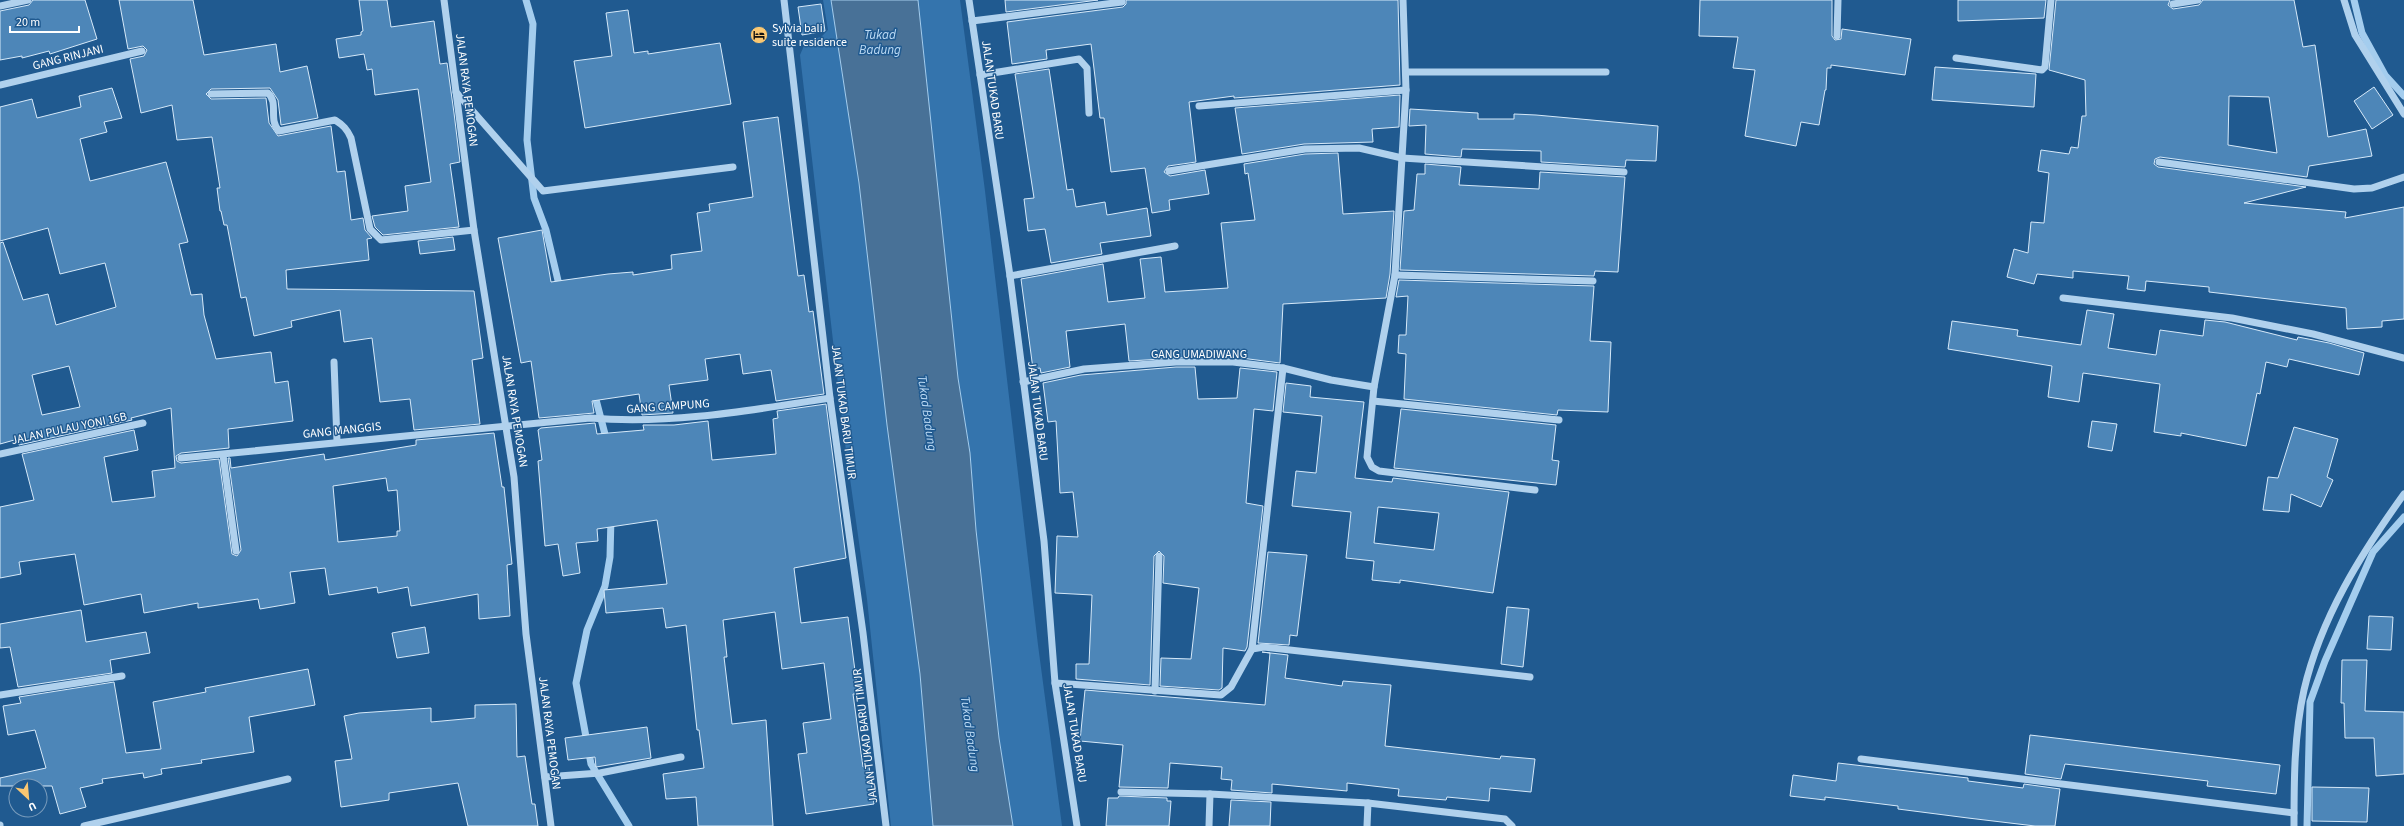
<svg xmlns="http://www.w3.org/2000/svg" width="2404" height="826" font-family="'Source Sans 3',sans-serif">
  <style>
    .green { fill: #3474ad }
    .water { fill: #487197; stroke: #a4cdee }
    .lines { fill: none; stroke-linecap: round; stroke-linejoin: round }
    .stream { stroke: #a4cdee; stroke-width: 7 }
    .building { fill: #4d86b8; stroke: #d6e9f9; fill-rule: evenodd }
    .minor { stroke: #b0d1ed; stroke-width: 7 }
    .labels { text-anchor: middle; stroke-width: 3; stroke-linejoin: round; paint-order: stroke }
    .poi-label { font-size: 12px; fill: #fff; stroke: #205a90; text-anchor: start }
    .street-label { font-size: 12px; fill: #fff; stroke: #205a90 }
    .water-label { font-size: 13px; font-style: italic; fill: #bcdaf4; stroke: #205a90 }
  </style>
  <rect width="100%" height="100%" fill="#205a90"/>
  <g class="green">
    <path d="M 823,0 L 831,0 L 859,183 L 887,425 L 920,674 L 933,826 L 891,826 L 867,599 L 844,436 L 800,55 L 806,41 L 821,37 L 828,30 Z"/>
    <path d="M 918,0 L 960,0 L 985,191 L 1038,645 L 1062,826 L 1013,826 L 999,738 L 976,530 L 970,453 L 958,378 Z"/>
  </g>
  <path class="water" d="M 831,0 L 918,0 L 958,378 L 970,453 L 976,530 L 999,738 L 1013,826 L 933,826 L 920,674 L 887,425 L 859,183 Z"/>
  <g class="lines">
    <g class="stream">
      <path d="M 526,0 L 533,24 L 527,140 L 534,198 L 546,230 L 560,289"/>
      <path d="M 2354,0 L 2362,33 L 2385,75 L 2404,96"/>
      <path d="M 594,392 L 607,442"/>
      <path d="M 611,517 L 610,557 L 605,586 L 587,630 L 576,683 L 591,764 L 629,826"/>
      <path d="M 2307,826 L 2310,702 L 2325,661 L 2373,552 L 2404,517"/>
    </g>
  </g>
  <g class="building">
    <path d="M 33,0 L 85,0 L 97,39 L 50,54 L 49,51 L 22,58 L 22,56 L 0,60 L 0,11 L 29,5 Z"/>
    <path d="M 119,0 L 193,0 L 204,55 L 276,44 L 280,72 L 307,66 L 318,118 L 281,125 L 278,100 L 270,88 L 211,89 L 206,94 L 211,99 L 266,98 L 269,123 L 278,136 L 331,126 L 337,172 L 345,171 L 351,220 L 363,218 L 365,230 L 372,238 L 367,239 L 369,260 L 286,270 L 287,289 L 474,291 L 483,358 L 472,360 L 480,424 L 414,430 L 410,399 L 380,402 L 372,338 L 344,342 L 340,310 L 291,321 L 292,327 L 254,336 L 246,297 L 241,298 L 227,225 L 224,225 L 221,211 L 220,211 L 217,188 L 220,188 L 212,137 L 177,140 L 172,105 L 141,113 L 130,59 L 144,56 L 147,50 L 143,46 L 128,49 Z"/>
    <path d="M 359,0 L 387,0 L 391,27 L 434,21 L 440,64 L 447,63 L 454,113 L 460,162 L 450,164 L 459,227 L 383,235 L 375,227 L 372,216 L 408,211 L 405,186 L 431,182 L 418,89 L 375,95 L 372,69 L 367,70 L 364,54 L 339,58 L 336,39 L 361,35 L 361,32 L 363,31 Z"/>
    <path d="M 1005,0 L 1098,0 L 1006,12 Z"/>
    <path d="M 1126,0 L 1398,0 L 1400,85 L 1234,98 L 1234,96 L 1189,102 L 1196,162 L 1168,166 L 1164,172 L 1170,176 L 1205,170 L 1209,194 L 1169,200 L 1170,210 L 1152,213 L 1145,168 L 1111,172 L 1104,118 L 1100,118 L 1091,44 L 1046,50 L 1047,59 L 1012,64 L 1007,22 L 1123,7 L 1126,4 Z"/>
    <path d="M 1700,0 L 1832,0 L 1832,36 L 1835,40 L 1841,39 L 1842,29 L 1911,39 L 1905,75 L 1831,65 L 1831,68 L 1827,68 L 1826,90 L 1825,90 L 1819,125 L 1801,122 L 1796,146 L 1745,136 L 1755,70 L 1733,68 L 1738,37 L 1699,36 Z"/>
    <path d="M 1958,0 L 2046,0 L 2044,18 L 1958,21 Z"/>
    <path d="M 2056,0 L 2170,0 L 2168,5 L 2173,9 L 2199,5 L 2203,0 L 2294,0 L 2303,47 L 2315,45 L 2328,137 L 2366,129 L 2372,156 L 2309,166 L 2307,177 L 2160,157 L 2155,159 L 2154,164 L 2158,167 L 2306,187 L 2244,203 L 2346,212 L 2345,218 L 2404,207 L 2404,319 L 2382,321 L 2382,327 L 2347,329 L 2346,308 L 2209,292 L 2209,287 L 2146,281 L 2145,291 L 2127,289 L 2129,276 L 2073,271 L 2073,278 L 2037,274 L 2034,284 L 2007,277 L 2014,249 L 2028,253 L 2031,222 L 2044,223 L 2049,173 L 2038,171 L 2041,150 L 2069,154 L 2071,147 L 2078,148 L 2082,116 L 2086,116 L 2085,80 L 2049,70 ZM 2229,96 L 2269,97 L 2277,153 L 2228,145 Z"/>
    <path d="M 821,4 L 825,31 L 802,35 L 798,7 Z"/>
    <path d="M 628,10 L 634,53 L 648,51 L 648,54 L 720,43 L 731,104 L 585,128 L 574,61 L 612,56 L 606,13 Z"/>
    <path d="M 1935,67 L 2036,74 L 2034,107 L 1932,100 Z"/>
    <path d="M 1049,69 L 1067,190 L 1073,189 L 1076,207 L 1105,202 L 1107,215 L 1147,208 L 1151,236 L 1100,243 L 1102,254 L 1051,263 L 1045,229 L 1028,231 L 1024,199 L 1034,198 L 1015,74 Z"/>
    <path d="M 2374,87 L 2393,115 L 2372,129 L 2354,101 Z"/>
    <path d="M 112,88 L 122,118 L 104,122 L 107,132 L 80,139 L 90,181 L 166,162 L 188,242 L 179,244 L 191,295 L 202,294 L 204,315 L 216,359 L 271,352 L 275,383 L 288,381 L 293,421 L 228,429 L 229,448 L 181,453 L 176,456 L 177,461 L 181,463 L 219,459 L 232,554 L 237,556 L 241,550 L 228,458 L 230,458 L 231,468 L 324,454 L 325,460 L 416,445 L 416,440 L 494,433 L 502,487 L 504,487 L 512,564 L 507,565 L 510,616 L 479,619 L 478,594 L 411,606 L 408,587 L 378,593 L 377,587 L 329,595 L 325,568 L 290,572 L 295,603 L 260,609 L 258,599 L 198,608 L 198,603 L 144,613 L 141,594 L 84,605 L 75,554 L 19,562 L 21,574 L 0,578 L 0,507 L 34,500 L 22,454 L 134,430 L 138,450 L 104,457 L 112,502 L 155,497 L 152,471 L 175,468 L 171,408 L 131,418 L 132,420 L 19,445 L 18,439 L 0,444 L 0,243 L 3,242 L 23,300 L 48,294 L 56,325 L 116,307 L 105,263 L 60,274 L 48,228 L 0,241 L 0,107 L 32,99 L 37,118 L 81,107 L 79,96 ZM 69,366 L 80,407 L 42,415 L 32,375 ZM 386,478 L 388,491 L 397,490 L 400,531 L 397,531 L 397,536 L 338,542 L 333,486 Z"/>
    <path d="M 1400,95 L 1399,127 L 1372,129 L 1373,142 L 1304,144 L 1242,154 L 1235,108 Z"/>
    <path d="M 1410,109 L 1478,113 L 1478,119 L 1514,119 L 1514,114 L 1536,115 L 1658,126 L 1656,161 L 1626,160 L 1625,167 L 1541,162 L 1541,151 L 1462,149 L 1461,157 L 1425,154 L 1426,125 L 1409,126 Z"/>
    <path d="M 778,117 L 798,276 L 804,275 L 809,312 L 813,311 L 824,394 L 776,401 L 771,370 L 743,374 L 740,354 L 705,359 L 708,380 L 669,385 L 673,413 L 642,415 L 639,394 L 592,401 L 594,413 L 539,418 L 531,361 L 521,363 L 498,238 L 542,230 L 551,282 L 608,274 L 633,272 L 633,275 L 672,269 L 671,255 L 702,251 L 697,213 L 710,211 L 709,204 L 753,197 L 743,122 Z"/>
    <path d="M 1338,153 L 1343,214 L 1394,211 L 1390,274 L 1386,298 L 1283,304 L 1280,363 L 1241,358 L 1241,354 L 1194,352 L 1194,357 L 1129,361 L 1125,324 L 1066,331 L 1070,367 L 1041,373 L 1040,368 L 1033,369 L 1021,279 L 1103,264 L 1108,302 L 1145,298 L 1140,259 L 1161,257 L 1165,292 L 1228,288 L 1221,223 L 1255,220 L 1248,173 L 1245,174 L 1244,164 L 1305,154 Z"/>
    <path d="M 1425,164 L 1461,167 L 1459,185 L 1539,189 L 1540,172 L 1625,177 L 1618,272 L 1595,271 L 1594,276 L 1400,270 L 1404,211 L 1414,210 L 1417,174 L 1425,174 Z"/>
    <path d="M 453,237 L 455,250 L 420,254 L 418,241 Z"/>
    <path d="M 1399,280 L 1594,286 L 1590,341 L 1611,342 L 1608,412 L 1558,410 L 1557,415 L 1404,399 L 1406,354 L 1398,353 L 1399,335 L 1406,335 L 1408,296 L 1396,297 Z"/>
    <path d="M 2087,310 L 2114,314 L 2108,348 L 2156,355 L 2160,330 L 2203,336 L 2205,320 L 2225,322 L 2297,340 L 2298,337 L 2329,343 L 2364,353 L 2359,375 L 2289,359 L 2287,367 L 2266,362 L 2260,394 L 2257,393 L 2246,446 L 2181,433 L 2181,436 L 2154,432 L 2160,384 L 2083,373 L 2079,402 L 2048,397 L 2052,366 L 1948,349 L 1952,321 L 2018,330 L 2017,336 L 2081,345 Z"/>
    <path d="M 1176,367 L 1195,367 L 1198,399 L 1237,398 L 1240,368 L 1277,372 L 1273,411 L 1254,409 L 1246,503 L 1263,506 L 1247,647 L 1245,651 L 1223,648 L 1222,688 L 1219,690 L 1160,686 L 1161,658 L 1191,659 L 1199,588 L 1163,583 L 1164,556 L 1159,551 L 1154,556 L 1150,685 L 1076,679 L 1076,664 L 1089,664 L 1092,595 L 1055,593 L 1057,536 L 1078,537 L 1073,492 L 1060,493 L 1056,421 L 1048,422 L 1043,383 L 1081,375 Z"/>
    <path d="M 1286,383 L 1311,386 L 1310,397 L 1364,402 L 1355,478 L 1392,482 L 1393,478 L 1509,492 L 1493,593 L 1400,580 L 1400,583 L 1372,580 L 1374,561 L 1346,558 L 1351,512 L 1292,506 L 1296,471 L 1316,473 L 1322,416 L 1283,412 ZM 1378,507 L 1439,513 L 1434,550 L 1374,543 Z"/>
    <path d="M 826,404 L 846,558 L 794,568 L 801,623 L 848,617 L 858,694 L 853,694 L 863,767 L 869,766 L 874,804 L 806,814 L 798,754 L 807,753 L 803,723 L 831,719 L 824,663 L 782,669 L 775,612 L 723,620 L 727,657 L 724,657 L 732,724 L 766,720 L 773,826 L 698,826 L 696,797 L 666,799 L 663,774 L 704,768 L 699,730 L 697,730 L 686,625 L 666,628 L 663,608 L 606,613 L 604,590 L 667,584 L 657,520 L 597,529 L 598,541 L 576,543 L 580,573 L 563,576 L 558,544 L 545,546 L 538,461 L 542,460 L 538,430 L 541,428 L 595,423 L 597,434 L 644,430 L 643,425 L 674,425 L 708,421 L 712,460 L 776,454 L 773,419 L 778,418 L 777,411 Z"/>
    <path d="M 1401,409 L 1556,425 L 1552,460 L 1559,461 L 1556,485 L 1394,468 Z"/>
    <path d="M 2092,421 L 2117,424 L 2112,451 L 2088,447 Z"/>
    <path d="M 2294,427 L 2338,439 L 2327,477 L 2333,480 L 2321,507 L 2291,494 L 2289,512 L 2263,510 L 2268,477 L 2278,478 Z"/>
    <path d="M 1268,552 L 1307,555 L 1297,636 L 1290,635 L 1289,645 L 1258,643 Z"/>
    <path d="M 1507,607 L 1529,609 L 1523,667 L 1501,664 Z"/>
    <path d="M 81,610 L 86,642 L 146,632 L 150,653 L 110,660 L 112,673 L 18,687 L 10,647 L 0,648 L 0,624 Z"/>
    <path d="M 2369,616 L 2393,617 L 2391,650 L 2367,649 Z"/>
    <path d="M 425,627 L 429,653 L 397,658 L 392,633 Z"/>
    <path d="M 1262,652 L 1288,655 L 1285,678 L 1342,686 L 1343,681 L 1391,685 L 1385,746 L 1500,759 L 1501,756 L 1535,759 L 1531,792 L 1490,788 L 1489,801 L 1447,797 L 1446,800 L 1398,796 L 1399,789 L 1347,783 L 1347,791 L 1272,784 L 1272,793 L 1231,790 L 1232,780 L 1221,779 L 1222,767 L 1170,763 L 1168,788 L 1119,787 L 1123,745 L 1080,741 L 1085,690 L 1265,705 L 1270,653 Z"/>
    <path d="M 2342,660 L 2367,660 L 2365,711 L 2404,712 L 2404,774 L 2376,776 L 2374,738 L 2345,738 L 2344,703 L 2341,703 Z"/>
    <path d="M 308,669 L 315,705 L 249,717 L 254,752 L 201,760 L 202,763 L 161,769 L 162,774 L 144,778 L 143,773 L 102,779 L 103,783 L 80,788 L 86,807 L 60,814 L 52,786 L 0,786 L 0,778 L 46,768 L 35,730 L 8,735 L 3,706 L 21,703 L 19,697 L 114,682 L 126,753 L 161,749 L 153,702 L 206,692 L 205,688 Z"/>
    <path d="M 516,704 L 517,757 L 525,756 L 532,804 L 535,804 L 538,826 L 468,826 L 458,783 L 389,793 L 389,800 L 341,807 L 335,761 L 352,759 L 344,716 L 359,713 L 431,708 L 431,722 L 475,718 L 475,705 Z"/>
    <path d="M 647,727 L 651,758 L 596,767 L 595,757 L 568,760 L 565,738 Z"/>
    <path d="M 2030,735 L 2280,765 L 2276,794 L 2207,786 L 2208,781 L 2065,764 L 2061,779 L 2025,774 Z"/>
    <path d="M 1838,763 L 1968,778 L 1968,781 L 2023,788 L 2024,784 L 2060,789 L 2055,826 L 2035,826 L 1968,818 L 1898,809 L 1898,806 L 1825,797 L 1825,800 L 1790,796 L 1793,775 L 1836,781 Z"/>
    <path d="M 2312,787 L 2369,788 L 2367,822 L 2312,821 Z"/>
    <path d="M 1119,796 L 1167,798 L 1167,801 L 1171,801 L 1169,826 L 1106,826 L 1108,798 L 1118,798 Z"/>
    <path d="M 1231,800 L 1271,802 L 1270,826 L 1229,826 Z"/>
  </g>
  <g class="lines">
    <g class="minor">
      <path d="M 444,0 L 474,230 L 514,477 L 526,634 L 551,826"/>
      <path d="M 784,0 L 830,398 L 863,633 L 886,826"/>
      <path d="M 969,0 L 1010,276 L 1044,541 L 1055,683 L 1077,826"/>
      <path d="M 1403,0 L 1406,90 L 1395,275 L 1374,387 L 1367,457 L 1372,467 L 1379,471 L 1535,490"/>
      <path d="M 2344,0 L 2355,35 L 2404,114"/>
      <path d="M 2173,4 L 2198,0"/>
      <path d="M 0,6 L 28,0"/>
      <path d="M 972,21 L 1122,2"/>
      <path d="M 1837,36 L 1838,0"/>
      <path d="M 1956,58 L 2042,70 L 2045,67 L 2051,0"/>
      <path d="M 1406,72 L 1606,72"/>
      <path d="M 980,75 L 1079,59 L 1087,68 L 1089,113"/>
      <path d="M 0,85 L 142,51"/>
      <path d="M 456,92 L 543,191 L 733,167"/>
      <path d="M 211,94 L 268,93 C 279,103 268,120 279,131 L 335,120 C 343,125 347,129 351,138 L 370,229 L 381,240 L 474,230"/>
      <path d="M 1199,106 L 1406,90"/>
      <path d="M 2159,162 L 2354,189 L 2372,188 L 2404,177"/>
      <path d="M 1169,171 L 1305,149 L 1359,148 L 1402,158 L 1624,172"/>
      <path d="M 1395,275 L 1593,281"/>
      <path d="M 1010,276 L 1175,246"/>
      <path d="M 2063,298 L 2232,318 L 2313,334 L 2404,358"/>
      <path d="M 334,362 L 337,441"/>
      <path d="M 1023,382 L 1084,369 L 1176,362 L 1233,362 L 1283,368 L 1331,380 L 1374,387"/>
      <path d="M 1373,401 L 1559,420"/>
      <path d="M 0,454 L 143,423"/>
      <path d="M 223,455 L 236,551"/>
      <path d="M 181,458 L 590,418 C 670,425 752,410 830,398"/>
      <path d="M 1252,649 L 1283,368"/>
      <path d="M 1055,683 L 1221,695 L 1231,687 L 1252,649 L 1264,647 L 1530,677"/>
      <path d="M 1155,691 L 1159,556"/>
      <path d="M 0,695 L 122,676"/>
      <path d="M 1861,759 L 2294,813"/>
      <path d="M 545,777 L 600,773 L 681,757"/>
      <path d="M 1121,792 L 1210,794 L 1368,803 L 1505,819 L 1512,826"/>
      <path d="M 0,825 L 0,826"/>
      <path d="M 84,826 L 288,779"/>
      <path d="M 1209,826 L 1210,794"/>
      <path d="M 1367,826 L 1368,803"/>
      <path d="M 2294,826 C 2294,781 2294,735 2304,690 C 2321,617 2361,554 2404,494"/>
    </g>
  </g>
  <defs>
    <symbol id="hotel-disc" viewBox="-11 -11 22 22"><circle r="9.5" fill="#fac771" stroke="#205a90"/><path d="M-6-4.5h1.5V1H6V5H4.5V3h-9V5H-6ZM-4 0a1.8 1.8 0 1 1 3.6 0ZM.5 0V-2.5h3Q6-2.5 6 0Z" fill="#111"/></symbol>
  </defs>
  <g fill-rule="evenodd">
    <use href="#hotel-disc" x="749" y="25" width="20" height="20"/>
  </g>
  <g class="labels">
    <g class="poi-label">
      <text x="772" y="32">Sylvia bali<tspan x="772" dy="14">suite residence</tspan></text>
    </g>
    <g class="street-label">
      <text transform="translate(68 57) rotate(-14)" y="4">GANG RINJANI</text>
      <text transform="translate(467 90) rotate(83)" y="4">JALAN RAYA PEMOGAN</text>
      <text transform="translate(993 90) rotate(82)" y="4">JALAN TUKAD BARU</text>
      <text x="1199" y="358">GANG UMADIWANG</text>
      <text transform="translate(668 406) rotate(-4)" y="4">GANG CAMPUNG</text>
      <text transform="translate(515 411) rotate(81)" y="4">JALAN RAYA PEMOGAN</text>
      <text transform="translate(1038 411) rotate(83)" y="4">JALAN TUKAD BARU</text>
      <text transform="translate(844 412) rotate(83)" y="4">JALAN TUKAD BARU TIMUR</text>
      <text transform="translate(69 428) rotate(-12)" y="4">JALAN PULAU YONI 16B</text>
      <text transform="translate(342 430) rotate(-6)" y="4">GANG MANGGIS</text>
      <text transform="translate(550 733) rotate(83)" y="4">JALAN RAYA PEMOGAN</text>
      <text transform="translate(1075 733) rotate(81)" y="4">JALAN TUKAD BARU</text>
      <text transform="translate(865 736) rotate(-97)" y="4">JALAN TUKAD BARU TIMUR</text>
    </g>
    <g class="water-label">
      <text x="880" y="39">Tukad<tspan x="880" dy="15">Badung</tspan></text>
      <text transform="translate(928 413) rotate(82)" y="5">Tukad Badung</text>
      <text transform="translate(971 734) rotate(82)" y="5">Tukad Badung</text>
    </g>
  </g>
  <g transform="translate(28 798) rotate(154)"><circle r="19" fill="#205a90" stroke="#799cbc"/>
  <path d="M0-3L7 15L0 10L-7 15Z" fill="#fac771"/>
  <text y="-6" font-size="11" font-weight="bold" text-anchor="middle" fill="#ffffff">U</text>
  </g>
  <path d="M10 26v6h69v-6" fill="none" stroke="#ffffff" stroke-width="2"/>
  <text x="16" y="26" font-size="12" fill="#ffffff" stroke="#205a90" stroke-width="3" paint-order="stroke">20 m</text>
</svg>
